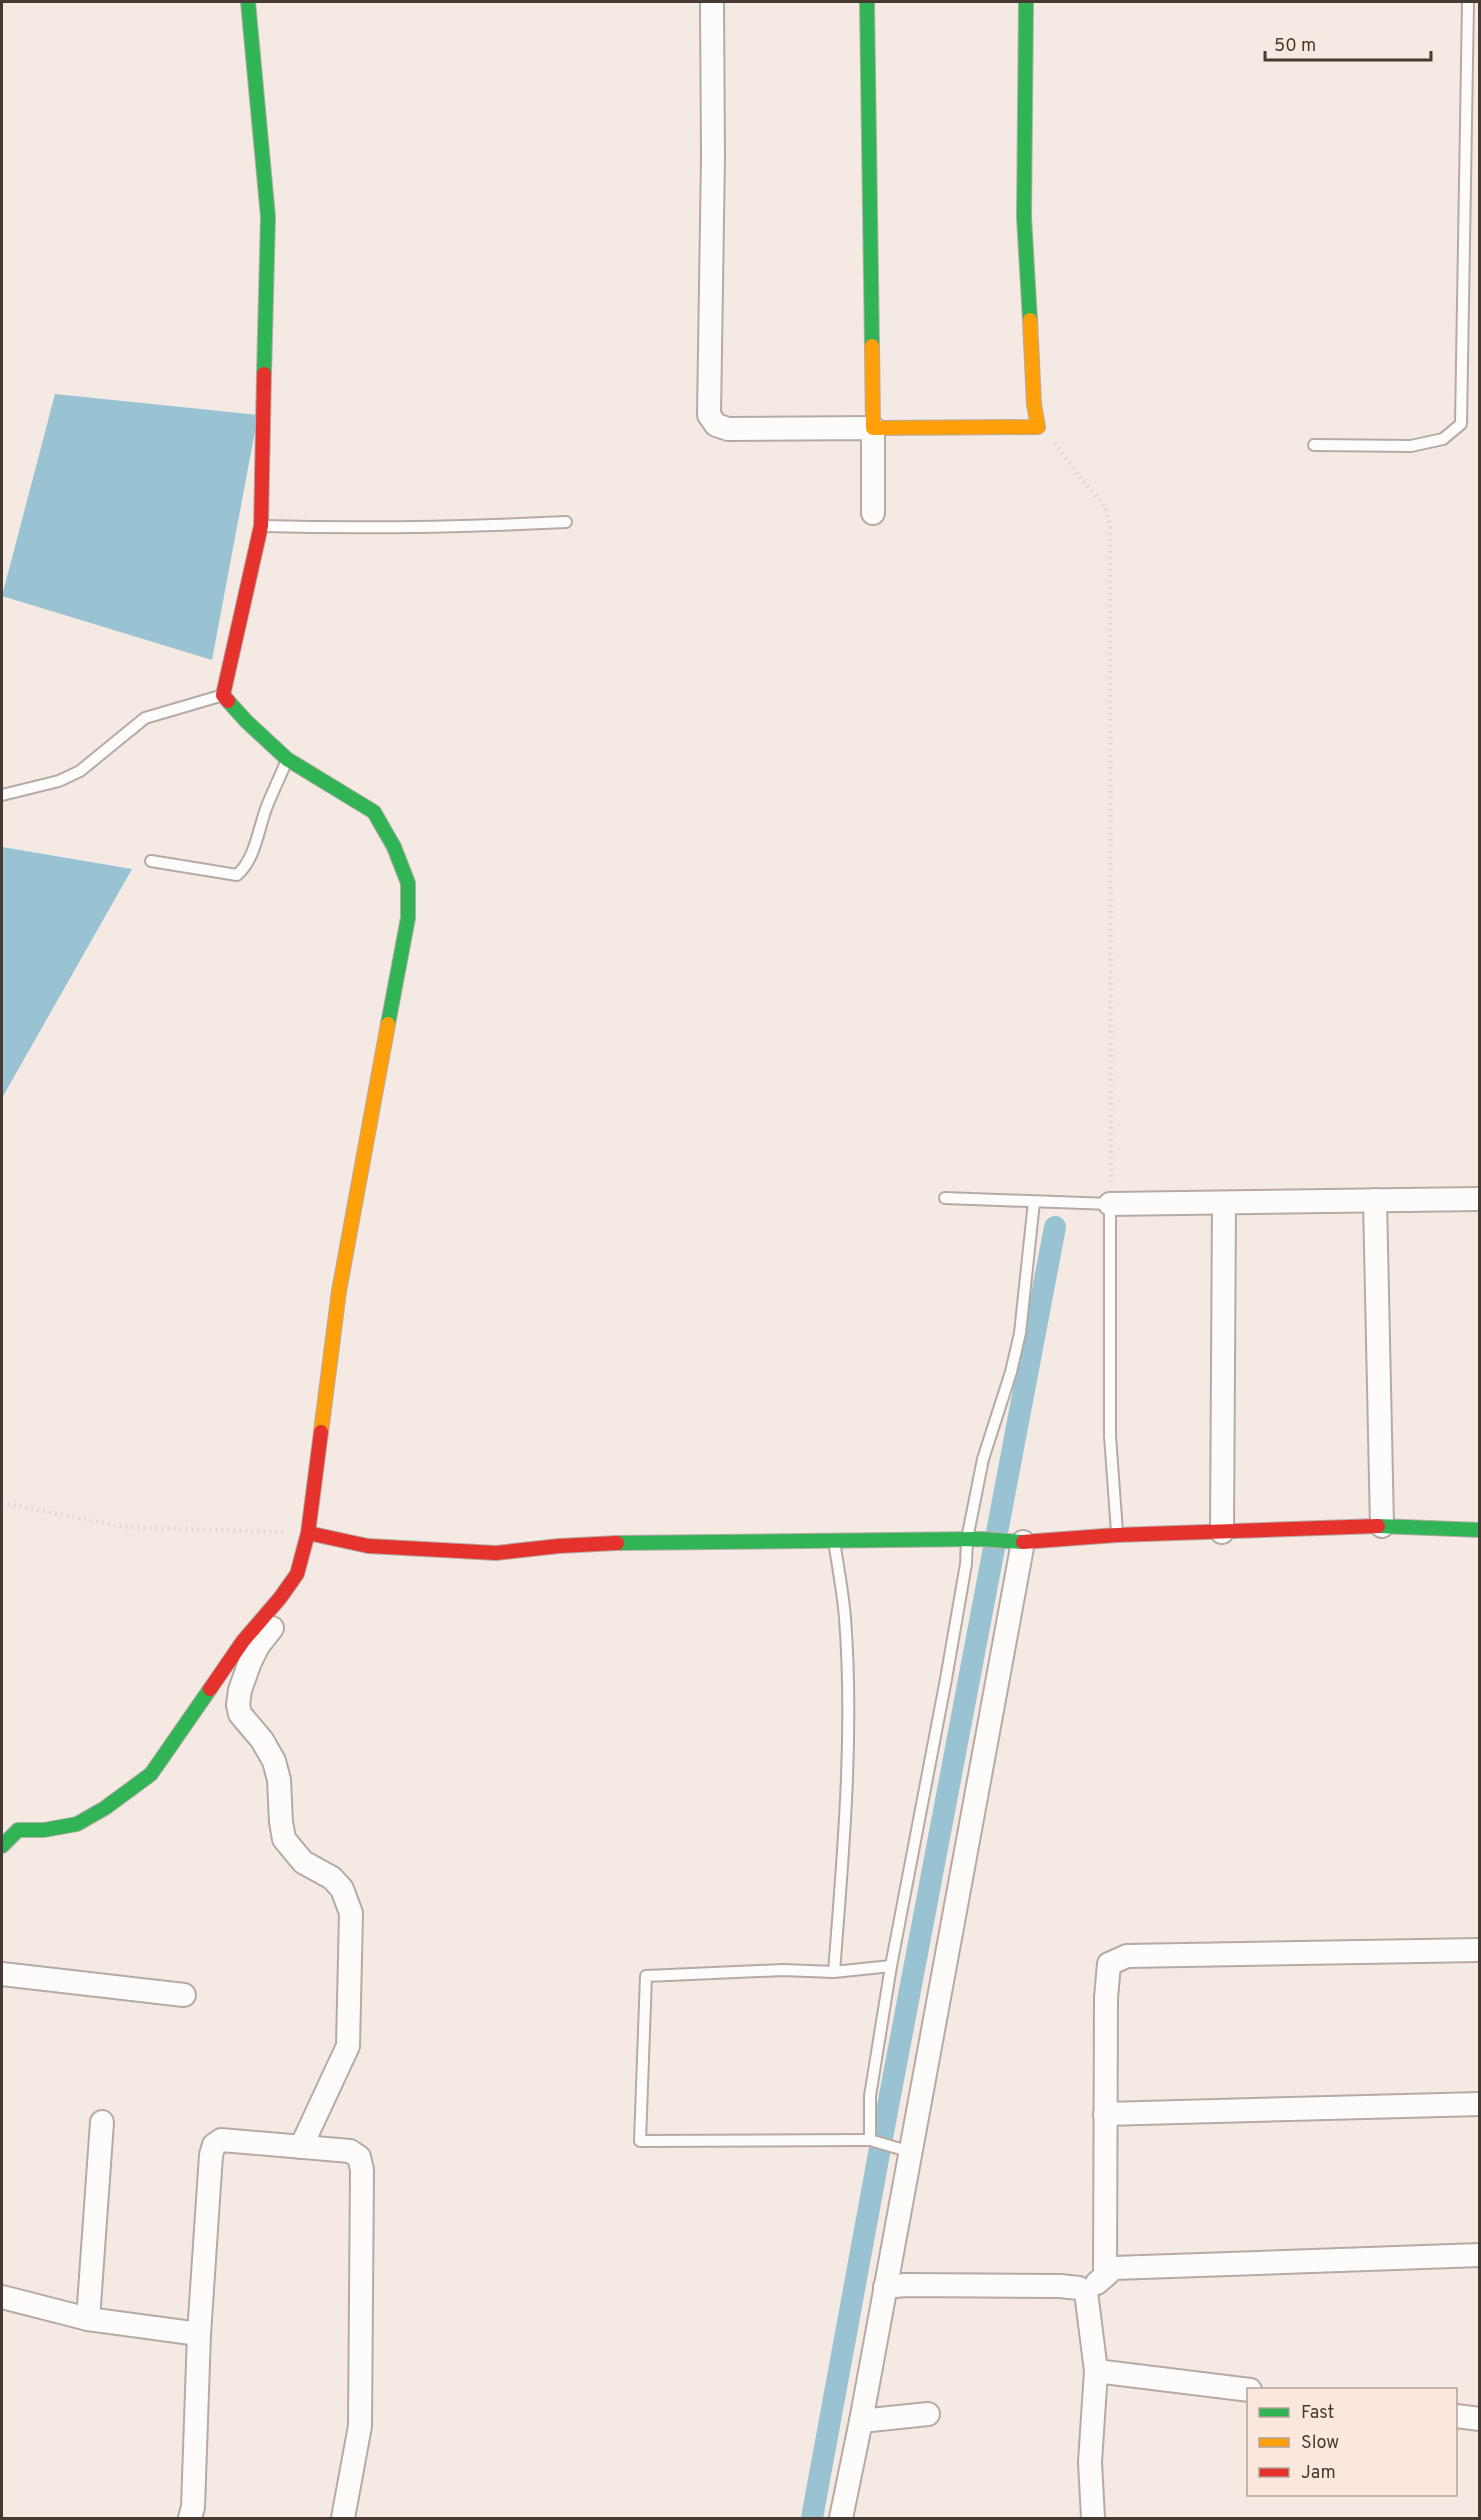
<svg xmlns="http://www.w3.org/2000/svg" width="1481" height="2520" font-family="Overpass,sans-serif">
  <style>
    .water { fill: #99c3d2 }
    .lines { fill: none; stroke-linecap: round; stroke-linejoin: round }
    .canal { stroke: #99c3d2; stroke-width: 22 }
    .lane-casing { stroke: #b5aaa4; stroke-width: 14 }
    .street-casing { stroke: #b5aaa4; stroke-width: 26 }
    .fast-casing { stroke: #b5aaa4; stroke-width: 16 }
    .slow-casing { stroke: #b5aaa4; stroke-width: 16 }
    .jam-casing { stroke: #b5aaa4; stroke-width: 16 }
    .path { stroke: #dad6d5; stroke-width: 4; stroke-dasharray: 1.5 4.5; stroke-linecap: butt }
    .lane { stroke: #fdfcfb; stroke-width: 10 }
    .street { stroke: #fdfcfb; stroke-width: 22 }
    .fast { stroke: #30b455; stroke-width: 14 }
    .slow { stroke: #ff9f0a; stroke-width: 14 }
    .jam { stroke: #e5322d; stroke-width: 14 }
  </style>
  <rect width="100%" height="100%" fill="#f4e9e3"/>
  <g class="water">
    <path d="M 55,394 L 258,415 L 212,660 L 2,596 Z"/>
    <path d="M 2,847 L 132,869 L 2,1098 Z"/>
  </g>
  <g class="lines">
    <path class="canal" d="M 812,2518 L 881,2143 L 1055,1227"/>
    <defs>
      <g id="lane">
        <path d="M 1314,445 L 1411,446 L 1443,439 L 1461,424 L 1468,2"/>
        <path d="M 265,526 C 367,529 464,527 566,522"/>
        <path d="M 2,795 L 59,781 L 80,771 L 145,718 L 220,696"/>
        <path d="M 151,861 L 237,875 C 256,858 258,829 267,806 C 273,791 280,777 286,762"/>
        <path d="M 945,1198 L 1110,1204 L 1110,1436 L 1117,1532"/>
        <path d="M 834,1972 C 843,1855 854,1736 845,1618 C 843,1593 838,1567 834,1541"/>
        <path d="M 870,2140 L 640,2141 L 646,1976 L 783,1970 L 834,1972 L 891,1966"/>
        <path d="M 911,2152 L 870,2140 L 870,2096 L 891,1966 L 946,1679 L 966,1564 L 967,1539 L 983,1459 L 1011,1372 L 1020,1333 L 1034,1202"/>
      </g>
      <g id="street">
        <path d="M 712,2 L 713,156 L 709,415 L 716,425 L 728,429 L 873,428 L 873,513"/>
        <path d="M 1375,1200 L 1382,1526"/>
        <path d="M 1110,1204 L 1480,1199"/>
        <path d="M 1222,1532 L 1224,1203"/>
        <path d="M 272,1628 L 258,1646 L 250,1662 L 240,1690 L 238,1705 L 240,1714 L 262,1740 L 274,1761 L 279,1780 L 281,1822 L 284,1839 L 303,1862 L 332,1878 L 342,1889 L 351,1913 L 348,2046 L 301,2147"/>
        <path d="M 2,1974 L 184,1995"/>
        <path d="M 1105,2114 L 1480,2104"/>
        <path d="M 1105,2276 L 1106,1998 L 1109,1964 L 1127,1956 L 1480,1950"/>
        <path d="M 1097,2283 L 1114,2268 L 1480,2255"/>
        <path d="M 885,2287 L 905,2285 L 1060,2286 L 1079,2288 L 1086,2292 L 1096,2371 L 1090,2462 L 1093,2518"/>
        <path d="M 2,2297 L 88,2319 L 199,2334"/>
        <path d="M 88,2319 L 102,2122"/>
        <path d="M 1096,2371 L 1250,2390"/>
        <path d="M 1456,2416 L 1480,2419"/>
        <path d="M 861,2421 L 928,2414"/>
        <path d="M 190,2518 L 193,2507 L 199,2334 L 211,2155 L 214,2145 L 221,2140 L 350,2151 L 359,2157 L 362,2170 L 360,2426 L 343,2518"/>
        <path d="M 841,2518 L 861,2421 L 1023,1542"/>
      </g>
      <g id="fast">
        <path d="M 248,2 L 268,217 L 264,374"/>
        <path d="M 867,2 L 872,346"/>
        <path d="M 1026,2 L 1024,217 L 1030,320"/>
        <path d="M 228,701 L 246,721 L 287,759 L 374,812 L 394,847 L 408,883 L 408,918 L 388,1024"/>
        <path d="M 1378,1526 L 1480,1530"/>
        <path d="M 617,1543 L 980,1539 L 1023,1542"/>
        <path d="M 2,1846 L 18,1830 L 44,1830 L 77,1824 L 105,1808 L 151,1774 L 210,1689"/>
      </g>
      <g id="slow">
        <path d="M 872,346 L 873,428 L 1038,427 L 1034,404 L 1030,320"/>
        <path d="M 321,1432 L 339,1291 L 388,1024"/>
      </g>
      <g id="jam">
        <path d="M 228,701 L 223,695 L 261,526 L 264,374"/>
        <path d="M 308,1533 L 321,1432"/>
        <path d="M 1023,1542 L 1117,1535 L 1378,1526"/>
        <path d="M 210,1689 L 243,1641 L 280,1598 L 297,1574 L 308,1533 L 368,1546 L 496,1553 L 559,1546 L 617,1543"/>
      </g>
    </defs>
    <use href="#lane" class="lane-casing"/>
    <use href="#street" class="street-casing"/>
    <use href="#fast" class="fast-casing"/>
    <use href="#slow" class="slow-casing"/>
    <use href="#jam" class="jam-casing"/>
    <g class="path">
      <path d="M 1055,443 L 1079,476 L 1105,506 L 1110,527 L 1111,1182"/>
      <path d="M 2,1503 L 125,1527 L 283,1532"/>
    </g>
    <use href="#lane" class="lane"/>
    <use href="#street" class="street"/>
    <use href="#fast" class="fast"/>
    <use href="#slow" class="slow"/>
    <use href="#jam" class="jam"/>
  </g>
  <rect width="1481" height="2520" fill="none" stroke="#473a32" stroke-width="6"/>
  <rect x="1247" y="2388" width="210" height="108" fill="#fbe7dc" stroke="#b3a298" stroke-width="1.5"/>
  <rect x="1259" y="2408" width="30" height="9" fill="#30b455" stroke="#b3a298" stroke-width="1.5"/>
  <text x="1301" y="2418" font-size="18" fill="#473a32">Fast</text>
  <rect x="1259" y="2438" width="30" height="9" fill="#ff9f0a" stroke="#b3a298" stroke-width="1.5"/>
  <text x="1301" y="2448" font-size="18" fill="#473a32">Slow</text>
  <rect x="1259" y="2468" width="30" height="9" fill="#e5322d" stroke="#b3a298" stroke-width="1.5"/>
  <text x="1301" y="2478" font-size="18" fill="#473a32">Jam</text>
  <path d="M1265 51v9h166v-9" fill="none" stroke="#473a32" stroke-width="3"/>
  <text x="1274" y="51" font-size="18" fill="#473a32" stroke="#fbe7dc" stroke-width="4.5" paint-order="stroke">50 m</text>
</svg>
